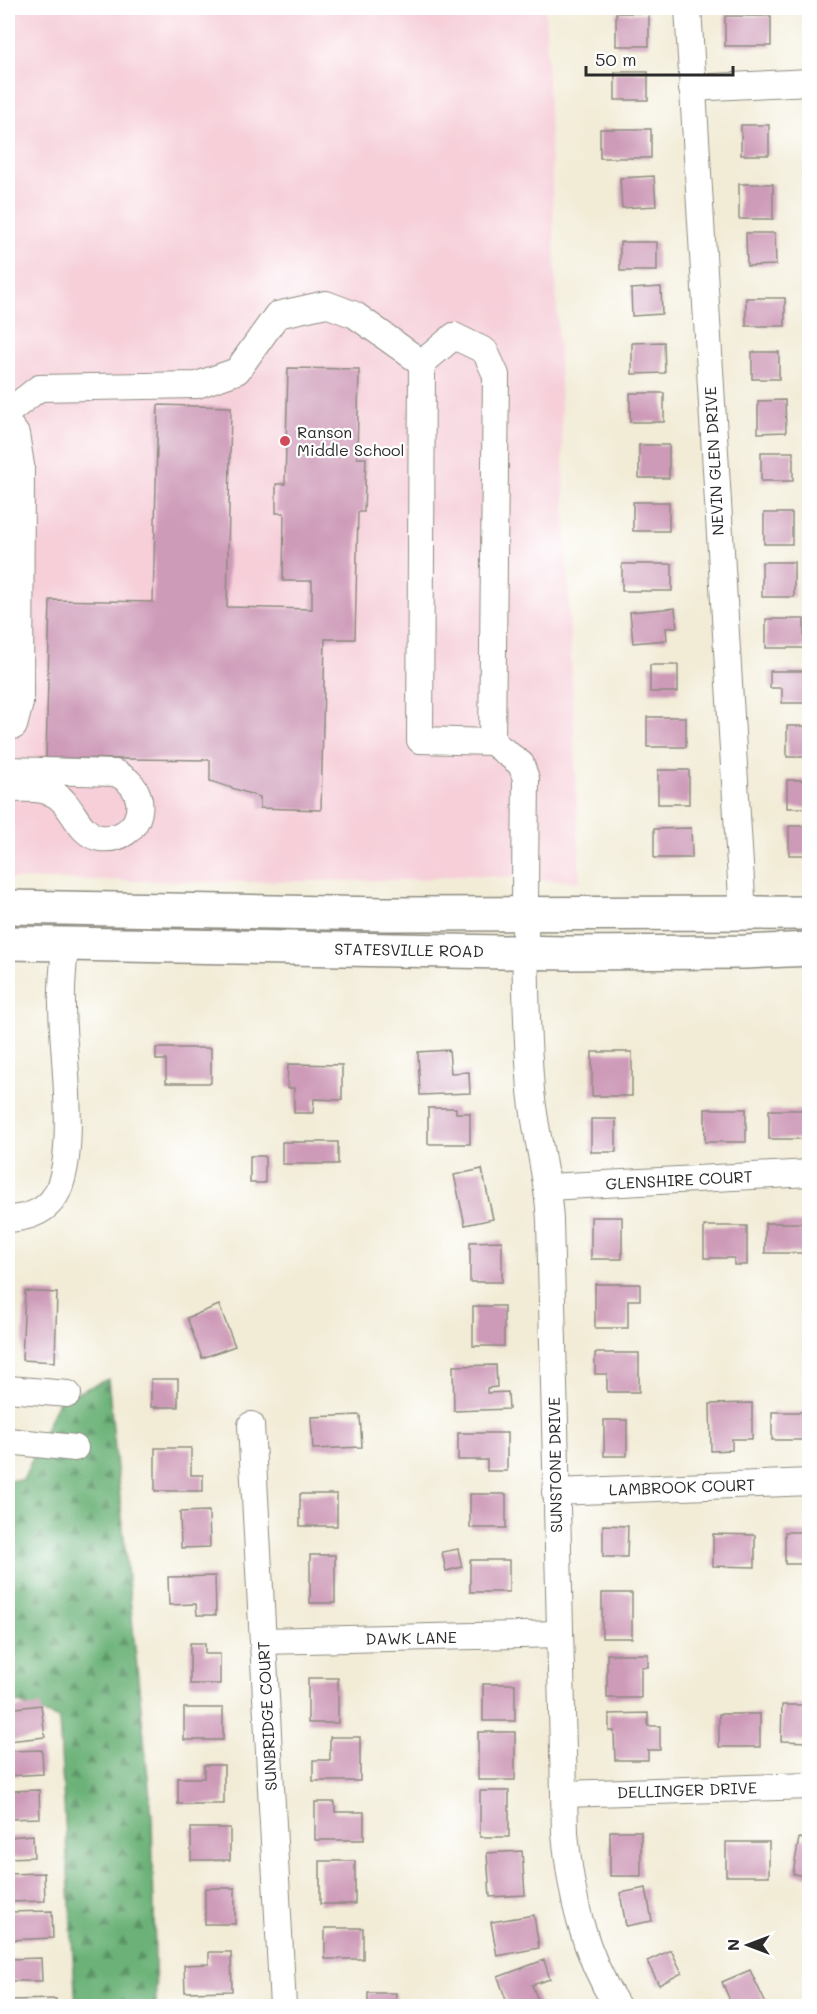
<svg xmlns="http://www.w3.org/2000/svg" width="817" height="2014" font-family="Mali,sans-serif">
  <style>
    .built { fill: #f6cfd9 }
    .forest { fill: url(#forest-firs); stroke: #4c6e52; stroke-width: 1.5 }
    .building { fill: #cd9ab7 }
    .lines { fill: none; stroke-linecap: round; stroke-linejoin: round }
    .minor-casing { stroke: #8e8c81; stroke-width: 28 }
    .major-casing { stroke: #8e8c81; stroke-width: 36 }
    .minor { stroke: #fff; stroke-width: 26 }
    .major { stroke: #fff; stroke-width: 33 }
    .poi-dot { fill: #d1495b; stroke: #fff; stroke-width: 2 }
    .labels { text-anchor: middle; stroke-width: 4.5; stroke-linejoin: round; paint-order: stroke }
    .poi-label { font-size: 16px; fill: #2b2b2b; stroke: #fff; text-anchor: start }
    .street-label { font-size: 16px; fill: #2b2b2b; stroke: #fff }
  </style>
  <defs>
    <pattern id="forest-firs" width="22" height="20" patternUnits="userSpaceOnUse" patternTransform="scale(1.5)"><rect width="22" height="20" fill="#6cb278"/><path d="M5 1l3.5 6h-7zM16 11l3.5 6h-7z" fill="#599163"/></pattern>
  </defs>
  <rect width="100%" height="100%" fill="#fff"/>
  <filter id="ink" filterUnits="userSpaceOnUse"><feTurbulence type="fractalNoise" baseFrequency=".0167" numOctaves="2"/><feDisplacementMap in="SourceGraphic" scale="12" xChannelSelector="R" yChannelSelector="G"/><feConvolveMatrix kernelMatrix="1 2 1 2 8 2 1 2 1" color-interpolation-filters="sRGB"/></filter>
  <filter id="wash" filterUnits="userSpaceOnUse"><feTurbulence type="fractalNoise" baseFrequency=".008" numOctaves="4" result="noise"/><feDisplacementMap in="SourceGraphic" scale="24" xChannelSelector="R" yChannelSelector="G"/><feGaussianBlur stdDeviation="1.35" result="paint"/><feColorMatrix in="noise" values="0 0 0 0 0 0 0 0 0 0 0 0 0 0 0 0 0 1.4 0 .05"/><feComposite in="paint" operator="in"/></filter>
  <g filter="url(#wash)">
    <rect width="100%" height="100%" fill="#f2ecd7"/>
    <path class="built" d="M 8,8 L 545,8 L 580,882 L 471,875 L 410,880 L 223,882 L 8,879 Z"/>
    <path class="forest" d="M 108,1379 L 152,1818 L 156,2006 L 76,2006 L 59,1719 L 8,1699 L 8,1480 L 23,1480 L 58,1401 Z"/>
    <g id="blocks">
      <g class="building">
        <rect x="616" y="13" width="33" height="33"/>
        <rect x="725" y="16" width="46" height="30"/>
        <rect x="615" y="72" width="33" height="28"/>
        <rect x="741" y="125" width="28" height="30"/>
        <rect x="600" y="129" width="51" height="29"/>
        <path d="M 654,176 L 656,206 L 622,208 L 620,178 Z"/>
        <rect x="739" y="184" width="34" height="35"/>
        <path d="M 746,233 L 775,233 L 776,265 L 747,266 Z"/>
        <rect x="620" y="242" width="37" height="29"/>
        <path d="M 661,287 L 662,314 L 632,316 L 631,289 Z"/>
        <rect x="746" y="298" width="39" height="28"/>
        <path d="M 664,342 L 665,373 L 632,374 L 632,343 Z"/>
        <rect x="752" y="352" width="27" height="27"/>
        <path d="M 288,368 L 359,369 L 357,458 L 366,458 L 364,512 L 358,512 L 355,639 L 325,639 L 321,810 L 260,808 L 260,797 L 210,781 L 210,760 L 46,758 L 50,600 L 153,602 L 158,405 L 231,407 L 227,607 L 312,609 L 312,581 L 283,581 L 284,513 L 276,513 L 276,484 L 285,484 Z"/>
        <rect x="630" y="393" width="34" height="29"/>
        <path d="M 785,400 L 786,432 L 758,433 L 758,401 Z"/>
        <rect x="639" y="445" width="30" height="33"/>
        <rect x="761" y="452" width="32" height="29"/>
        <rect x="633" y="502" width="36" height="29"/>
        <rect x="764" y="513" width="28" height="31"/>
        <rect x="762" y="562" width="32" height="35"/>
        <rect x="622" y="564" width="50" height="27"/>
        <path d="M 675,608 L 677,627 L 666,628 L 667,640 L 633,643 L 630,612 Z"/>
        <rect x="766" y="619" width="38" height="29"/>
        <rect x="650" y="665" width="28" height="27"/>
        <path d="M 770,671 L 810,671 L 810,703 L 782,703 L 782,688 L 770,688 Z"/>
        <rect x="647" y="717" width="39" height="30"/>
        <rect x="787" y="726" width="23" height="31"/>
        <rect x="658" y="770" width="31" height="34"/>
        <rect x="787" y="780" width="23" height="28"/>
        <rect x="789" y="826" width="21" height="29"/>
        <path d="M 691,828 L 692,858 L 654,858 L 654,829 Z"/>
        <path d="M 156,1048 L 211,1048 L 211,1083 L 166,1083 L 166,1060 L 156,1060 Z"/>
        <path d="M 449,1050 L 451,1073 L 469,1072 L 470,1093 L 420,1095 L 418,1052 Z"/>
        <rect x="592" y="1052" width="40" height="44"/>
        <path d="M 288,1064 L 342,1065 L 342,1100 L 314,1099 L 313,1113 L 294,1113 L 294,1088 L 287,1088 Z"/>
        <path d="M 428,1108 L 456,1108 L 456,1113 L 470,1113 L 470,1144 L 428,1144 Z"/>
        <rect x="705" y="1109" width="41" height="33"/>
        <rect x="769" y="1110" width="41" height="29"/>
        <rect x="591" y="1119" width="25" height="33"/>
        <rect x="282" y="1142" width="56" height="22"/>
        <rect x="250" y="1156" width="15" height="27"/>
        <path d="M 482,1169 L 493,1219 L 465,1225 L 454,1175 Z"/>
        <rect x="591" y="1217" width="31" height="42"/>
        <rect x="765" y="1223" width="41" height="30"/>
        <path d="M 704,1226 L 747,1226 L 747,1265 L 734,1265 L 734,1258 L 704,1258 Z"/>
        <path d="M 502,1241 L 502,1282 L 470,1282 L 470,1242 Z"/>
        <path d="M 595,1284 L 640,1284 L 640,1300 L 628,1300 L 628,1328 L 595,1328 Z"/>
        <path d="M 25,1291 L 57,1293 L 55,1362 L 22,1360 Z"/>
        <path d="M 219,1305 L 235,1346 L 202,1358 L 187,1318 Z"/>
        <rect x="473" y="1306" width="31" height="40"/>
        <path d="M 595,1353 L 639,1353 L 639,1392 L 607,1392 L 607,1374 L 595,1374 Z"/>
        <path d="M 496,1365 L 497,1387 L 487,1388 L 487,1393 L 508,1392 L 509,1409 L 454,1411 L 453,1366 Z"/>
        <rect x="151" y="1379" width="27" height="28"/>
        <path d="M 752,1403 L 752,1439 L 732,1439 L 732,1450 L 711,1451 L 710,1404 Z"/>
        <rect x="772" y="1412" width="38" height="28"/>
        <path d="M 360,1415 L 362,1447 L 313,1449 L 311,1417 Z"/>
        <rect x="604" y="1420" width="23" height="36"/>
        <path d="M 458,1433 L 507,1433 L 507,1471 L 487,1471 L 487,1460 L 458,1460 Z"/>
        <path d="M 155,1448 L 191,1448 L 191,1475 L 203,1475 L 203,1491 L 155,1491 Z"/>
        <rect x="300" y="1494" width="37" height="32"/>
        <rect x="470" y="1494" width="36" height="34"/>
        <path d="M 209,1511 L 210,1547 L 181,1548 L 180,1512 Z"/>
        <path d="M 603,1525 L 628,1526 L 627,1557 L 603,1557 Z"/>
        <rect x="785" y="1532" width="25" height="32"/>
        <path d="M 713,1534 L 755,1535 L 755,1567 L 713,1566 Z"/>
        <path d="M 458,1549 L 462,1567 L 446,1571 L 442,1552 Z"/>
        <rect x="310" y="1555" width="25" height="48"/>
        <rect x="470" y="1560" width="39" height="32"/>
        <path d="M 215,1576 L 216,1615 L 197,1615 L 196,1604 L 169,1605 L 168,1577 Z"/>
        <rect x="602" y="1593" width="30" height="45"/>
        <path d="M 190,1643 L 205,1643 L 205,1654 L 220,1654 L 220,1684 L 190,1684 Z"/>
        <path d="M 607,1654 L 648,1654 L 648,1667 L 641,1667 L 641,1698 L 607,1698 Z"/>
        <rect x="308" y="1678" width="30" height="45"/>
        <rect x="483" y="1684" width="32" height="37"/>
        <path d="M 41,1705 L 45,1737 L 8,1741 L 8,1709 Z"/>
        <path d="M 782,1705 L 810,1705 L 810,1742 L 781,1741 Z"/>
        <rect x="184" y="1708" width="39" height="32"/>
        <path d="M 648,1713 L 648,1726 L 660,1726 L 660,1750 L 648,1750 L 648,1760 L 615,1760 L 614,1731 L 609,1731 L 609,1714 Z"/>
        <rect x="719" y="1714" width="41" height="33"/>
        <rect x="478" y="1732" width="37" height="48"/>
        <path d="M 330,1737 L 360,1737 L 360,1781 L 313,1781 L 313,1760 L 330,1760 Z"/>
        <path d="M 42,1750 L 43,1774 L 8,1776 L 8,1751 Z"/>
        <path d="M 204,1765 L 224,1765 L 224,1804 L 178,1804 L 178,1778 L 204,1778 Z"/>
        <path d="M 39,1790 L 40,1818 L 8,1819 L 8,1791 Z"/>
        <rect x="480" y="1791" width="29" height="46"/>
        <path d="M 315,1802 L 335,1802 L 335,1812 L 364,1812 L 364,1840 L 315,1840 Z"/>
        <rect x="191" y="1828" width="39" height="32"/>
        <rect x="610" y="1831" width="31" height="45"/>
        <path d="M 33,1835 L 34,1857 L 8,1858 L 8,1837 Z"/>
        <path d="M 799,1838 L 810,1840 L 810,1876 L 793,1874 Z"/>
        <rect x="726" y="1842" width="43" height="34"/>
        <path d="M 522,1851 L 525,1895 L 490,1897 L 487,1853 Z"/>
        <rect x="320" y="1861" width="35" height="43"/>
        <path d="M 44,1873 L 45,1901 L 8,1902 L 8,1874 Z"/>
        <rect x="205" y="1888" width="30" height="36"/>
        <path d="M 646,1888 L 652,1921 L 626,1926 L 620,1893 Z"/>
        <path d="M 52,1911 L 53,1938 L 8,1940 L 8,1912 Z"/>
        <path d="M 534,1915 L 539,1948 L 497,1956 L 491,1922 Z"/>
        <rect x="325" y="1928" width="38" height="31"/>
        <path d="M 671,1950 L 682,1973 L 659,1985 L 647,1961 Z"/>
        <path d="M 209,1952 L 231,1952 L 232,1991 L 185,1992 L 184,1965 L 209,1964 Z"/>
        <path d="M 41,1958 L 42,1981 L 8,1981 L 8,1959 Z"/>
        <path d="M 544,1960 L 550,1979 L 532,1985 L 540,2006 L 508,2006 L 498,1977 Z"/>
        <path d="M 750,1970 L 767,2006 L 724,2006 L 731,2003 L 722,1982 Z"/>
        <rect x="368" y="1993" width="28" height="13"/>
        <path d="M 56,1999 L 56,2006 L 9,2006 L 9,2000 Z"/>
      </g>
    </g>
  </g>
  <g filter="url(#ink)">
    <use href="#blocks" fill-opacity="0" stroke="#8e8c81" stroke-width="1.5"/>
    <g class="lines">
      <defs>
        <g id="minor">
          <path d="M 688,8 L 743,914"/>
          <path d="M 692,88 L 810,82"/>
          <path d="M 454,336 L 485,351 L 496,375 L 492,742 L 420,740 L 422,363 Z"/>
          <path d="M 8,412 L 39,388 L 197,385 L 237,371 L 277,315 L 326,304 L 355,315 L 422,363"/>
          <path d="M 8,424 L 16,434 L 21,465 L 20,703 L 14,726 L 8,726"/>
          <path d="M 492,742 L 521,764 L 526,779 C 525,882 523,986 531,1090 C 535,1134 548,1176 550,1221 L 565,1833 C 571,1896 583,1952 617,2006"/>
          <path d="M 8,770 L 115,773 C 155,789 143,843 100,838 C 77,834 73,803 54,794 C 40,787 22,789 8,789"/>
          <path d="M 548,1187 L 810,1173"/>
          <path d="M 8,1219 C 26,1218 45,1213 55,1196 C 79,1157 62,1051 62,1004 C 61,984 64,964 65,944"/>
          <path d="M 8,1389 L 68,1394"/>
          <path d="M 251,1425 L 283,2006"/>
          <path d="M 8,1441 L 75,1448"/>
          <path d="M 555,1492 L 810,1482"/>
          <path d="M 263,1641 L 560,1634"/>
          <path d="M 564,1794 L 810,1786"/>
        </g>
        <g id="major">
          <path d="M 8,907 L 385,914 L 810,913"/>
          <path d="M 8,943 L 565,953 L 745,952 L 810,949"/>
        </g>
      </defs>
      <use href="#minor" class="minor-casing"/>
      <use href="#major" class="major-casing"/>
      <use href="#minor" class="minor"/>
      <use href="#major" class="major"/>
    </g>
  </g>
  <circle class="poi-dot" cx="285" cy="441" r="6"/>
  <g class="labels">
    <g class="poi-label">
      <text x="297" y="438">Ranson<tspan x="297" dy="18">Middle School</tspan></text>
    </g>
    <g class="street-label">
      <text transform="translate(714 461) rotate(-93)" y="6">NEVIN GLEN DRIVE</text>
      <text transform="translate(409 950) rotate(1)" y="6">STATESVILLE ROAD</text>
      <text transform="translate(679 1180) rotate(-3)" y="6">GLENSHIRE COURT</text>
      <text transform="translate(555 1465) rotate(-91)" y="6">SUNSTONE DRIVE</text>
      <text transform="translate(682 1487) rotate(-2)" y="6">LAMBROOK COURT</text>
      <text transform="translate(411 1638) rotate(-1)" y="6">DAWK LANE</text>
      <text transform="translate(267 1716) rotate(-93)" y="6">SUNBRIDGE COURT</text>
      <text transform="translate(687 1790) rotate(-2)" y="6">DELLINGER DRIVE</text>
    </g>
  </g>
  <rect width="817" height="2014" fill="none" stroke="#fff" stroke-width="30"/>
  <g transform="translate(748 1945) rotate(270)" stroke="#ffffff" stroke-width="4.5" paint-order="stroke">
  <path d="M0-4.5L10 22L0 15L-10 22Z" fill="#2b2b2b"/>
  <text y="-9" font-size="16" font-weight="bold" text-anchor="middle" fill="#2b2b2b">N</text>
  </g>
  <path d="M586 66v9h147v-9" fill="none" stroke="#2b2b2b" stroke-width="3"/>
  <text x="595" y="66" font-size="18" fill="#2b2b2b" stroke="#ffffff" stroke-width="4.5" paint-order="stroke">50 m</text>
</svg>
